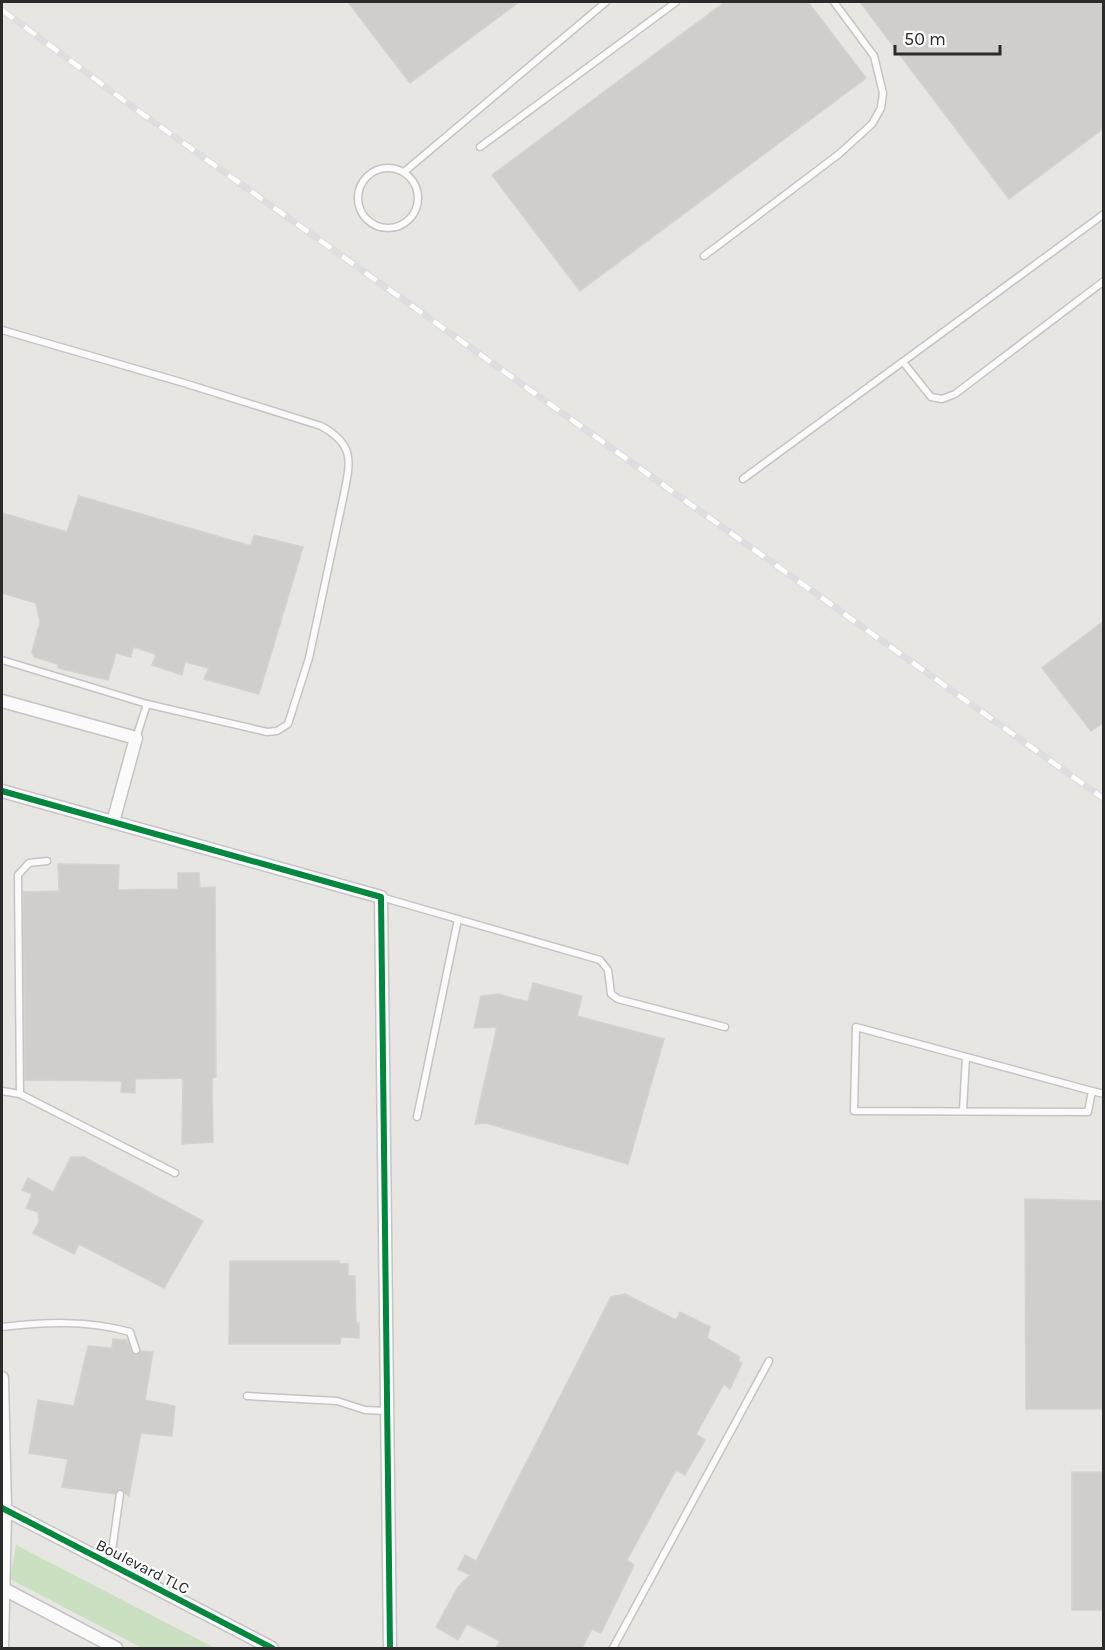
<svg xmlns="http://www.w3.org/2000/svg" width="1105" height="1650" font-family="Karla,sans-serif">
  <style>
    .green { fill: #cae0c0 }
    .building { fill: #d0cecc; stroke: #d3d2cf; stroke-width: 1.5 }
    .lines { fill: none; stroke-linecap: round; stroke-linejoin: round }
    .service-casing { stroke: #c5c4c5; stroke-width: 9 }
    .minor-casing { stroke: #c5c4c5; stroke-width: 15 }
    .service { stroke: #fcfbfb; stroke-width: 6 }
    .minor { stroke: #fcfbfb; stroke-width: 12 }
    .rail-casing { stroke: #dedee0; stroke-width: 7 }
    .rail { stroke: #fff; stroke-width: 4.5; stroke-dasharray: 14; stroke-linecap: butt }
    .cycleway-casing { stroke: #fff; stroke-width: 10 }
    .cycleway { stroke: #00873e; stroke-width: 6 }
    .labels { text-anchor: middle; stroke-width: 4.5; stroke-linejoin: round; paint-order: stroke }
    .street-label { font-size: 16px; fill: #2b2b2b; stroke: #fff }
  </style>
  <rect width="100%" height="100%" fill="#e8e6e3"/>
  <path class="green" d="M 16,1545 L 215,1648 L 142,1648 L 10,1579 Z"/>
  <g class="building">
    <path d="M 348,2 L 519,2 L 410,83 Z"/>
    <path d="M 725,2 L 808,2 L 866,78 L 580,291 L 492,175 Z"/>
    <path d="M 860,2 L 1104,2 L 1104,128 L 1009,199 Z"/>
    <path d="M 79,496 L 251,546 L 254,535 L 303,547 L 259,694 L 204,679 L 209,668 L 185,662 L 182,675 L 152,665 L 156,654 L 133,647 L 131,657 L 116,653 L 108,680 L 58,668 L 58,664 L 34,657 L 32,652 L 40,622 L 36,603 L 2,593 L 2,513 L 67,532 Z"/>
    <path d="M 1104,621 L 1104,722 L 1091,731 L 1042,668 Z"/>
    <path d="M 58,864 L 119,865 L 118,890 L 178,889 L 178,873 L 199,873 L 200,888 L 215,887 L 216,1077 L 212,1078 L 213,1142 L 182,1144 L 183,1078 L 135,1079 L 135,1093 L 121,1092 L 122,1081 L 25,1080 L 23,892 L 59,891 Z"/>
    <path d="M 533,983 L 582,996 L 577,1016 L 664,1039 L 628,1164 L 486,1123 L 475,1124 L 497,1027 L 474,1028 L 481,996 L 498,994 L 528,1002 Z"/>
    <path d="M 71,1157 L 84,1157 L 203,1221 L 164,1288 L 79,1244 L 74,1254 L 33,1233 L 39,1222 L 38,1212 L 26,1208 L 32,1194 L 22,1190 L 28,1178 L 53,1192 Z"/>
    <path d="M 1025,1199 L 1104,1201 L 1104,1409 L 1026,1409 Z"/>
    <path d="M 230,1261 L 339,1261 L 340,1264 L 348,1264 L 348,1276 L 355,1276 L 356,1323 L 359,1323 L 359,1338 L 341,1337 L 340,1344 L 229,1344 Z"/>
    <path d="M 625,1294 L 676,1320 L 680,1312 L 710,1327 L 707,1338 L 740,1357 L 738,1361 L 742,1363 L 730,1389 L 724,1384 L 696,1434 L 705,1440 L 685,1475 L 676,1470 L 627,1560 L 634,1565 L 601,1633 L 592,1629 L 582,1648 L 496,1648 L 500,1641 L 467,1624 L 458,1640 L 436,1627 L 458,1587 L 470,1575 L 458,1569 L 465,1555 L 476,1561 L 611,1297 Z"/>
    <path d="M 113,1339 L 127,1340 L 134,1355 L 141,1351 L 153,1352 L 145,1400 L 175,1406 L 172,1436 L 141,1433 L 129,1496 L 120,1489 L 115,1494 L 62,1487 L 68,1459 L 29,1453 L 38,1400 L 74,1406 L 88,1346 L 112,1348 Z"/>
    <rect x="1072" y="1472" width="32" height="138"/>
  </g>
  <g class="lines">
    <defs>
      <g id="service">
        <path d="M 480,147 L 676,2"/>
        <circle cx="388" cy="198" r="30"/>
        <path d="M 404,172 L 606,2"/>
        <path d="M 704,256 L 839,154 L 872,124 L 881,108 L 883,93 L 874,56 L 834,2"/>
        <path d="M 2,330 L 184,383 L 321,426 C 354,444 351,460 344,494 L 309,658 L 288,724 L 277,731 L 267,732 L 147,704 L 136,738"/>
        <path d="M 903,362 L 931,397 L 942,399 L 955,394 L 1104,281"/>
        <path d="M 743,479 L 1104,214"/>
        <path d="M 2,660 L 147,704"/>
        <path d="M 381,897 L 600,960 L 608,970 L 611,994 L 618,999 L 725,1027"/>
        <path d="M 2,1091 L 20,1094 L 175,1173"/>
        <path d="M 1092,1091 L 1088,1112 L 854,1111 L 856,1027 L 1092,1091 L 1104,1094"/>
        <path d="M 20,1094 L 18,875 L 29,863 L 47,861"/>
        <path d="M 963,1110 L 966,1057"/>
        <path d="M 417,1117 L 458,919"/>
        <path d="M 2,1327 C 44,1322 88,1320 130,1332 L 136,1350"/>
        <path d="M 247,1396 L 337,1401 L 365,1410 L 387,1411"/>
        <path d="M 110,1565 L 120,1494"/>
        <path d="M 613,1648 L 769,1361"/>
      </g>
      <g id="minor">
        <path d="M 2,701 L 136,738 L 113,822"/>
        <path d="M 2,791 L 381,897 L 390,1648"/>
        <path d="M 2,1378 L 5,1510 L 2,1648"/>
        <path d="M 2,1508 L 272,1648"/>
        <path d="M 2,1588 L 116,1648"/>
      </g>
    </defs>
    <use href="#service" class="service-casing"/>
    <use href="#minor" class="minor-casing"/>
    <use href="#service" class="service"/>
    <use href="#minor" class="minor"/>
    <defs>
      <path id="rail" d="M 2,10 L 130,105 L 1104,799"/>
    </defs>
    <use href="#rail" class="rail-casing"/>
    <use href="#rail" class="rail"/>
    <defs>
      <g id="cycleway">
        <path d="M 2,791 L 381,897 L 390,1648"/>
        <path d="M 2,1508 L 272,1648"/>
      </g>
    </defs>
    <use href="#cycleway" class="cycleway-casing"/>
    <use href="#cycleway" class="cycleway"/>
  </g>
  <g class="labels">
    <g class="street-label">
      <text transform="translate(143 1566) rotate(27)" y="6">Boulevard TLC</text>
    </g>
  </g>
  <rect width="1105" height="1650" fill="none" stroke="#2b2b2b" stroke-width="6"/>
  <path d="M895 45v9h105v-9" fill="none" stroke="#2b2b2b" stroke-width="3"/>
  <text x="904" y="45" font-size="18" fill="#2b2b2b" stroke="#ffffff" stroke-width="4.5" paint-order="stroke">50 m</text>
</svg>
